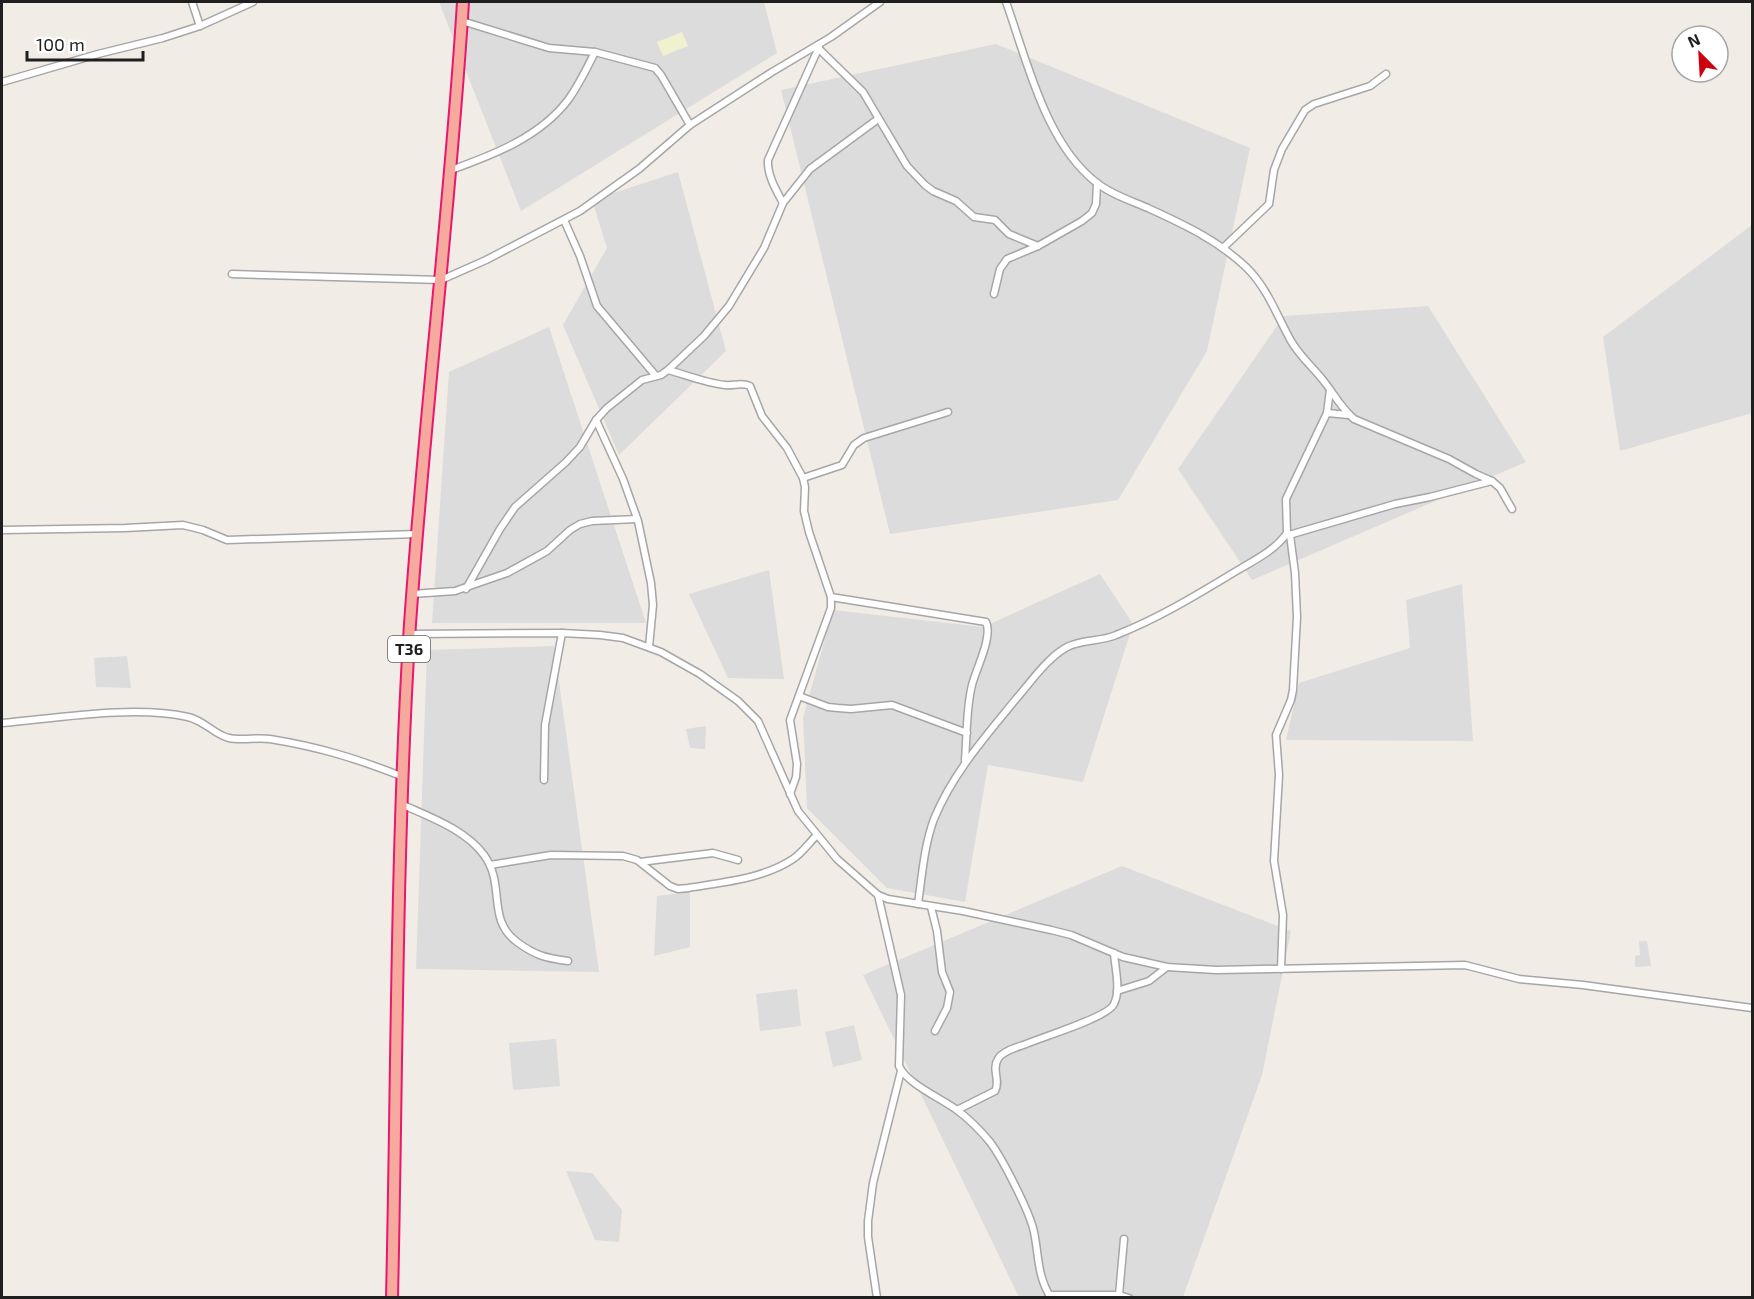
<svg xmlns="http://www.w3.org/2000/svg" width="1754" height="1299" font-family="'Exo 2',sans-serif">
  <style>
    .residential { fill: #dddcdc }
    .farmland { fill: #f0f1cf }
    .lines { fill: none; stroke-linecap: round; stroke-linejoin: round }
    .minor-casing { stroke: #a6a6a6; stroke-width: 9 }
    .trunk-casing { stroke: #e9186d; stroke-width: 14 }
    .minor { stroke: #fff; stroke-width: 6 }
    .trunk { stroke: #f6aa9e; stroke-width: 10 }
    .labels { text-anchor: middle; stroke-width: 4.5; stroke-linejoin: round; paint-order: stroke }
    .shield { fill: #fff; stroke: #626262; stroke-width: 1.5 }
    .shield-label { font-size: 16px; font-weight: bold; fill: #1f1f1f }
  </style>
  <rect width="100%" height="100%" fill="#f1ece5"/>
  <g class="residential">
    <path d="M 439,2 L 764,2 L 777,53 L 521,211 Z"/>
    <path d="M 996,44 L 1250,148 L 1207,351 L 1118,500 L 890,534 L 781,90 Z"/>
    <path d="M 678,172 L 726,351 L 619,455 L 563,325 L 607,248 L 592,200 Z"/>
    <path d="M 1752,225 L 1752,413 L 1620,451 L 1603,337 Z"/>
    <path d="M 1428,306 L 1526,462 L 1252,580 L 1178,469 L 1284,316 Z"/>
    <path d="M 549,327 L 646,623 L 432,623 L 449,372 Z"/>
    <path d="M 769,570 L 784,679 L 728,678 L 689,594 Z"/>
    <path d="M 1100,574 L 1133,624 L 1083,782 L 988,765 L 965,902 L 887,888 L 807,808 L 803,718 L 833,610 L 983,627 Z"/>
    <path d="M 1462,584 L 1473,741 L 1286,740 L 1299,683 L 1410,648 L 1406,600 Z"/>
    <path d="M 554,646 L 599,972 L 416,969 L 427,650 Z"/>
    <path d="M 127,656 L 131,688 L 96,687 L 94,658 Z"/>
    <path d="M 706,726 L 705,749 L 690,748 L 686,729 Z"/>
    <path d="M 1122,866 L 1291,931 L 1262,1075 L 1183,1297 L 1019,1297 L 863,975 Z"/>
    <path d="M 690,892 L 690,947 L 654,956 L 657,896 Z"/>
    <path d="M 1639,941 L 1647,941 L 1651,966 L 1635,967 L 1635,956 L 1640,955 Z"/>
    <path d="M 797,989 L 801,1026 L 760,1031 L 756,994 Z"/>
    <path d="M 854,1025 L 862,1060 L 833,1067 L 825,1032 Z"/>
    <path d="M 556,1039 L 560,1086 L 513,1090 L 509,1043 Z"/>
    <path d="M 566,1171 L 592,1173 L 622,1210 L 619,1242 L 595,1240 Z"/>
  </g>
  <path class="farmland" d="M 682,32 L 688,46 L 663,56 L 657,42 Z"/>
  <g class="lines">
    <defs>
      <g id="minor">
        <path d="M 192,2 L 200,26"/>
        <path d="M 1006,2 C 1027,60 1045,143 1097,183 C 1112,195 1132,201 1150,209 C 1185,225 1219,241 1247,268 C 1268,289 1277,316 1291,341 C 1301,358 1315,369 1326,384 C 1335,396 1342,409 1354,419 L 1449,459 L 1476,474 L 1492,481"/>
        <path d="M 462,21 L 549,48 L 595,52 L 655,68 L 661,75 L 690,125"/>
        <path d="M 818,48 L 863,92 L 907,166 L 925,185 L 933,191 L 956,201 L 974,217 L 995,220 L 1009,234 L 1038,246"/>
        <path d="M 2,82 L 98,54 L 163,38 L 200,26 L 253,2"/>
        <path d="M 451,170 C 493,155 540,137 568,100 C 579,85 587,68 595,52"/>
        <path d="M 783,203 C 776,190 767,175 768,160 L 819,47"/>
        <path d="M 564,220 L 580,256 L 597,306 L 656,376"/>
        <path d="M 1223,248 L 1269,204 L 1274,170 L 1282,149 L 1305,110 L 1314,104 L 1370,86 L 1386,74"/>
        <path d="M 232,274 L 441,280 L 486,260 L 580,211 L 639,169 L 690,125 L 772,72 L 831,37 L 880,2"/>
        <path d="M 994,294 L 1000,269 L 1007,259 L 1038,246 L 1082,221 L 1092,213 L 1096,204 L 1097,183"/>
        <path d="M 668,370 C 686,375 706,383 725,385 C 734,386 741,382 750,386 L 762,416 L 787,448 L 803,478 L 805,487 L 804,511 L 809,532 L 831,597 L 831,608 L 790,720 L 797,764 L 796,777 L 790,794"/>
        <path d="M 1327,413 L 1349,415"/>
        <path d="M 596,420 L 623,479 L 638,521 L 651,583 L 653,605 L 649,647"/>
        <path d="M 803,478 L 842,465 L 854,445 L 864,438 L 948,412"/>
        <path d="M 2,530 L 125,528 L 183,525 L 203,530 L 227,540 L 417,534"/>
        <path d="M 1289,535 L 1395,504 L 1430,497 L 1492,481 L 1500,488 L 1512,509"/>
        <path d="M 466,589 L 500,529 L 515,507 L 566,462 L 580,447 L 596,420 L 607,408 L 642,380 L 661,375 L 668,370 L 704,336 L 729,306 L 764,248 L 783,203 L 810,169 L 878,119"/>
        <path d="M 412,594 L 455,591 L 507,573 L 547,551 L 570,530 L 580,524 L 592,521 L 637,519"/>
        <path d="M 831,597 L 986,622 C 993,637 976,669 972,685 C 966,709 967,736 965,760"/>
        <path d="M 410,634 L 562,633 L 600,635 L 623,638 L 661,652 L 700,674 L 738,701 L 758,721 L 798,811 L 837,859 L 878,895 L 888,899 L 963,911 L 1051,930 L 1071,935 L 1123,957 L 1167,967 L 1216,970 L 1465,965 L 1519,979 L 1583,985 L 1752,1008"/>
        <path d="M 799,696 L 828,707 L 838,708 L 851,709 L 892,705 L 967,733"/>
        <path d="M 2,723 C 58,718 134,705 188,717 C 205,721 215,735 229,738 C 242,741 256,737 270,739 C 319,747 355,758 401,776"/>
        <path d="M 544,780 L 545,725 L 562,633"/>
        <path d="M 401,804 C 429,817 465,829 484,855 C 506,885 486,919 517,942 C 536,956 546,958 568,961"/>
        <path d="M 640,862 L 713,853 L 738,860"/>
        <path d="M 490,865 L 551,855 L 623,856 L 637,860 L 670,886 L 678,889 L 688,888 C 723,882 763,879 793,859 C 802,853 809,843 816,836"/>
        <path d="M 878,895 L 901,995 L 899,1066 C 907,1084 941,1098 957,1110 C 969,1119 980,1130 990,1142 C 1002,1158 1030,1212 1034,1232 C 1039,1256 1037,1276 1051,1298"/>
        <path d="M 918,904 C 922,876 924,846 934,819 C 953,773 985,737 1016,699 C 1031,682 1047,658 1067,647 C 1082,639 1100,642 1116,635 C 1157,619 1195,596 1233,573 C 1251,562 1275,551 1287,533 L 1286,499 L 1327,413 L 1330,390"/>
        <path d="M 931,907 L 937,931 L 942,972 L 950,992 L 947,1008 L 935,1031"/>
        <path d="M 1281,969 L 1283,915 L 1274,861 L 1279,775 L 1276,735 L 1291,700 L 1293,690 L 1297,617 L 1295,573 L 1290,535"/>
        <path d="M 1117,991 L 1149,981 L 1167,967"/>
        <path d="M 957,1110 L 995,1091 C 1001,1081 991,1069 998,1059 C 1002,1051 1018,1047 1026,1044 C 1042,1037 1109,1017 1114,1004 C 1121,990 1115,968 1114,953"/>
        <path d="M 1049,1295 L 1119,1295 L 1129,1298"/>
        <path d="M 1119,1295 L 1124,1239"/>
        <path d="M 877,1298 L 868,1237 L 868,1221 L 873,1183 L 901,1071"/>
      </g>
      <path id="trunk" d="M 392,1298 C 397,1078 396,858 409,639 C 423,426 450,214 463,2"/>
    </defs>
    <use href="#minor" class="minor-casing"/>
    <use href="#trunk" class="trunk-casing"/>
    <use href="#minor" class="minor"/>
    <use href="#trunk" class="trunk"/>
  </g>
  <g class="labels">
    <rect class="shield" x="388" y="636" width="42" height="26" rx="4.5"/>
    <g class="shield-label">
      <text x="409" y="655">T36</text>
    </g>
  </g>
  <rect width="1754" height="1299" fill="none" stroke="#1f1f1f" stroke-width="6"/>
  <g transform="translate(1700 54) rotate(336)"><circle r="28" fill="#ffffff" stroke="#a5a5a5" stroke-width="1.5"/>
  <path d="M0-4.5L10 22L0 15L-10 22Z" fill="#ce000d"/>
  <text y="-9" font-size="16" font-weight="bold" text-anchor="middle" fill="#1f1f1f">N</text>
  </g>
  <path d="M27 51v9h116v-9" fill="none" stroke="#1f1f1f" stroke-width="3"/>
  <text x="36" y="51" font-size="18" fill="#1f1f1f" stroke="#ffffff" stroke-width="4.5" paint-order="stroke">100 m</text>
</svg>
